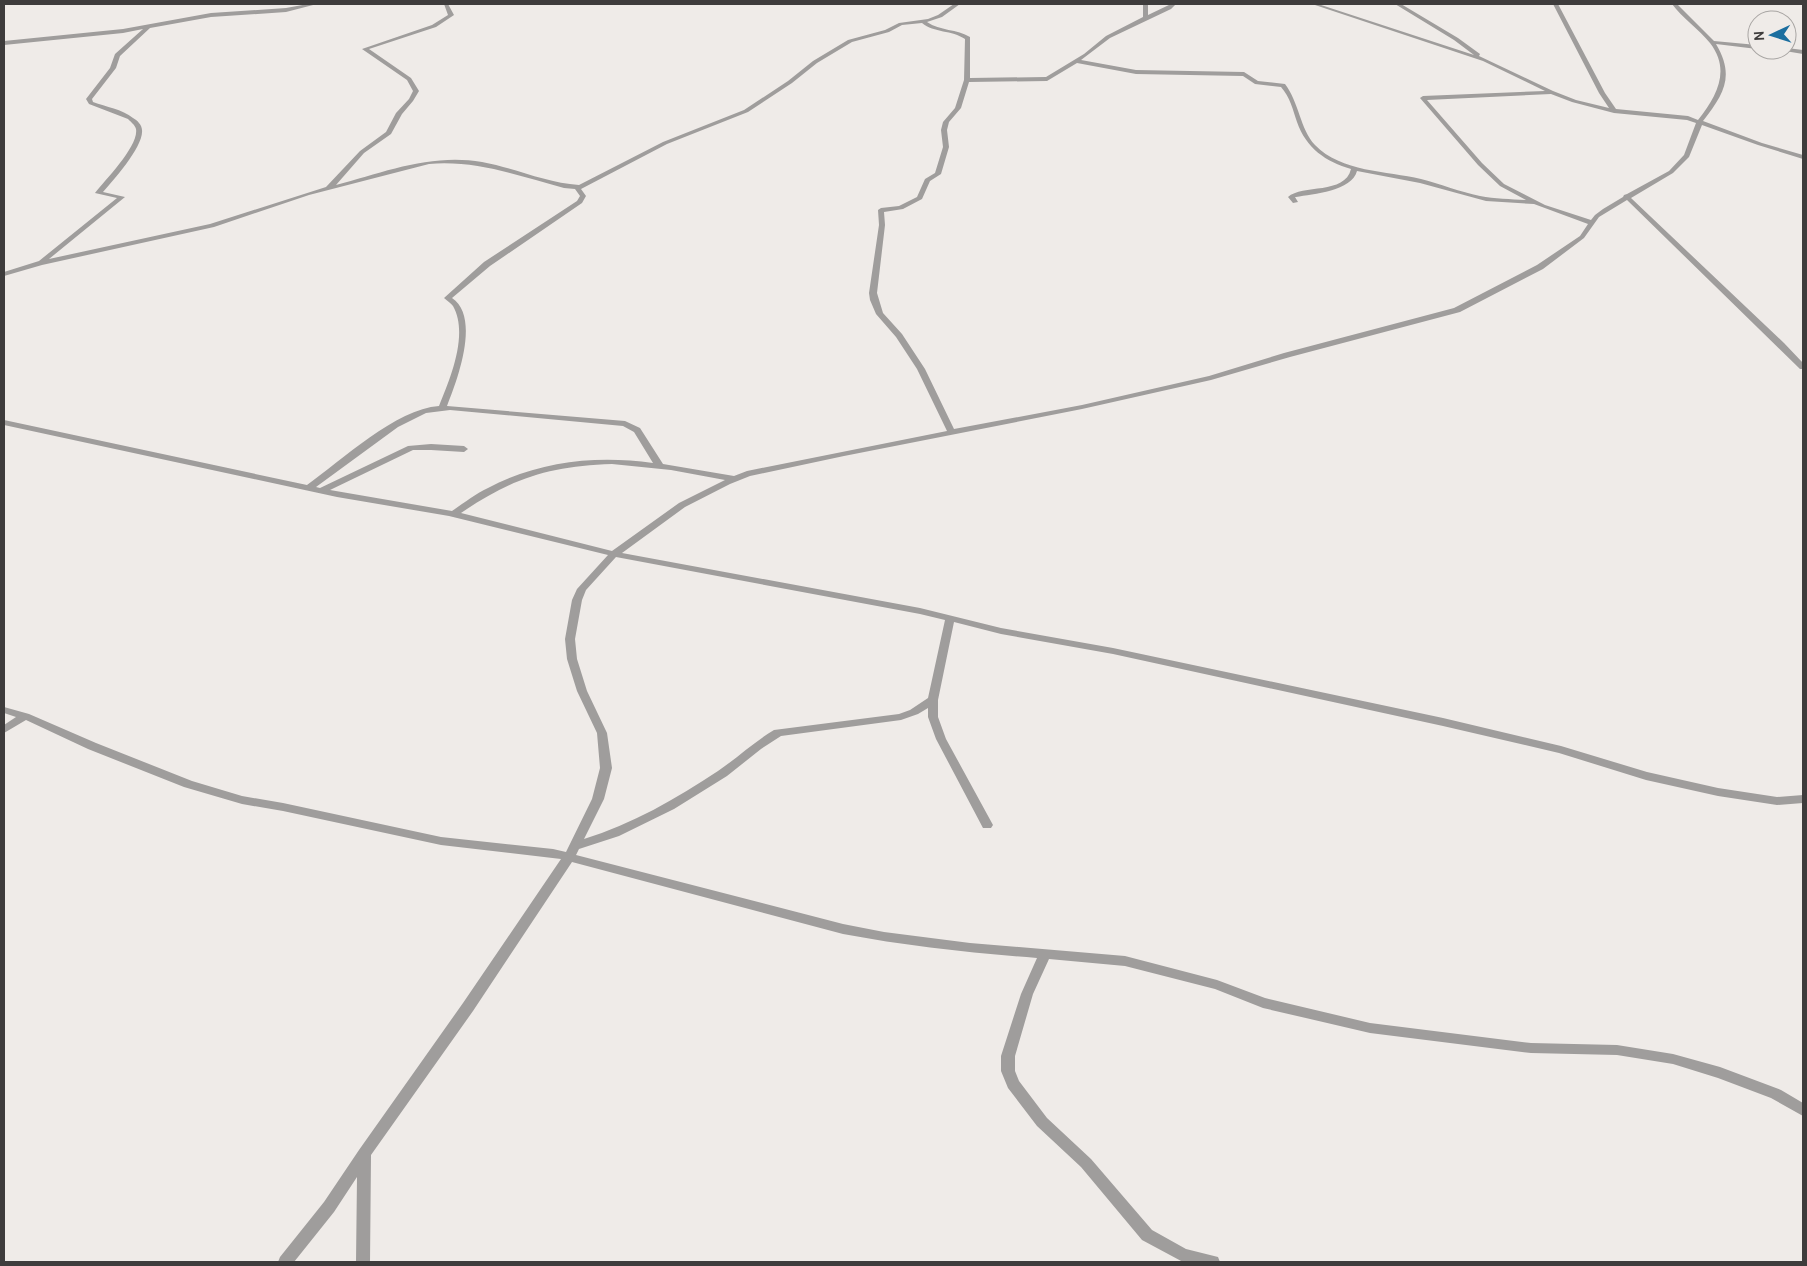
<svg xmlns="http://www.w3.org/2000/svg" width="1807" height="1266" font-family="Cabin,sans-serif">
  <style>
    .lines { fill: none; stroke-linecap: round; stroke-linejoin: round }
    .street { fill: #9f9d9c; fill-rule: evenodd }
  </style>
  <rect width="100%" height="100%" fill="#efebe8"/>
  <g class="lines">
    <g class="street">
      <path d="M 308,4 L 317,4 L 286,12 L 211,17 L 150,28 L 120,56 L 116,68 L 92,99 L 93,102 C 106,107 122,109 133,118 C 137,120 142,125 142,130 C 144,146 113,181 103,192 L 125,197 L 49,259 L 210,224 L 326,187 L 360,151 L 386,132 L 396,113 L 409,99 L 413,91 L 407,80 L 362,49 L 432,25 L 448,15 L 444,4 L 448,4 L 454,15 L 436,27 L 369,49 L 411,78 L 419,91 L 413,101 L 402,114 L 391,134 L 364,153 L 336,185 C 384,172 432,153 482,162 C 515,168 546,183 579,185 L 663,142 L 744,110 L 788,81 L 813,61 L 848,40 L 885,30 L 899,23 L 928,19 L 938,15 L 954,4 L 960,4 L 942,17 L 927,22 C 940,31 957,29 970,37 L 970,78 L 1046,77 L 1084,54 L 1106,36 L 1143,17 L 1143,4 L 1148,4 L 1148,15 L 1171,4 L 1176,4 L 1171,9 L 1110,38 L 1081,60 L 1136,70 L 1244,72 L 1258,81 L 1285,84 C 1299,102 1300,129 1315,145 C 1341,172 1387,171 1421,179 C 1441,184 1460,192 1480,196 C 1495,199 1510,199 1526,200 L 1500,186 L 1478,165 L 1420,98 L 1423,96 L 1545,91 L 1483,61 L 1312,4 L 1318,4 L 1474,55 L 1454,40 L 1395,4 L 1401,4 L 1458,38 L 1480,54 L 1479,56 L 1553,91 L 1576,100 L 1609,108 L 1599,93 L 1553,4 L 1558,4 L 1605,93 L 1616,109 L 1688,116 L 1698,120 C 1717,96 1731,70 1710,43 C 1699,29 1682,18 1672,4 L 1677,4 L 1714,41 L 1757,45 L 1757,49 L 1716,44 C 1735,76 1724,94 1703,121 L 1762,143 L 1803,155 L 1803,159 L 1758,145 L 1702,125 L 1689,157 L 1673,173 L 1631,198 L 1784,343 L 1803,363 L 1803,369 L 1800,369 L 1627,200 L 1599,217 L 1584,238 L 1543,269 L 1460,312 L 1290,357 L 1211,380 L 1082,409 L 844,456 L 750,476 L 730,484 L 685,507 L 622,553 L 920,608 L 1001,628 L 1113,648 L 1443,718 L 1561,746 L 1647,772 L 1718,788 L 1777,797 L 1803,795 L 1803,803 L 1777,805 L 1718,796 L 1646,780 L 1559,753 L 1443,726 L 1113,654 L 1001,634 L 954,622 L 938,700 L 938,717 L 946,739 L 993,825 L 991,828 L 983,828 L 936,739 L 928,717 L 928,708 L 918,714 L 901,720 L 781,736 L 761,749 L 727,776 L 674,809 L 619,836 L 579,849 L 576,855 L 843,924 L 884,932 L 970,943 L 1125,956 L 1217,980 L 1265,998 L 1370,1023 L 1531,1043 L 1617,1045 L 1673,1054 L 1720,1067 L 1781,1090 L 1803,1103 L 1803,1116 L 1771,1098 L 1718,1078 L 1673,1064 L 1617,1055 L 1531,1053 L 1370,1033 L 1263,1008 L 1215,989 L 1125,966 L 1049,959 L 1033,994 L 1015,1056 L 1015,1071 L 1019,1081 L 1047,1118 L 1091,1159 L 1152,1230 L 1186,1249 L 1218,1257 L 1220,1262 L 1183,1262 L 1142,1240 L 1081,1167 L 1037,1126 L 1008,1088 L 1001,1071 L 1001,1056 L 1021,994 L 1037,958 C 972,953 907,946 843,934 L 572,862 L 473,1011 L 371,1155 L 370,1262 L 356,1262 L 357,1177 L 334,1212 L 294,1262 L 278,1262 L 280,1257 L 324,1202 L 359,1150 L 463,1003 L 561,859 L 441,845 L 283,811 L 242,804 L 184,787 L 88,749 L 26,720 L 4,733 L 4,725 L 16,717 L 4,713 L 4,707 L 29,714 L 96,743 L 192,781 L 242,796 L 283,803 L 441,837 L 553,849 L 566,852 L 592,799 L 600,768 L 597,733 L 577,691 L 567,659 L 565,639 L 572,600 L 577,589 L 608,555 L 449,516 L 337,497 L 4,425 L 4,420 L 307,485 C 342,460 396,409 439,406 C 450,379 469,334 453,306 C 451,303 447,301 444,298 L 484,262 L 577,201 L 580,196 L 575,189 L 564,188 C 519,176 477,160 429,164 L 309,195 L 214,227 L 42,265 L 4,276 L 4,272 L 39,261 L 117,198 L 95,193 C 105,180 139,146 136,129 C 135,125 131,122 128,119 L 89,104 L 86,99 L 110,68 L 115,54 L 143,29 L 123,33 L 4,45 L 4,41 L 123,29 L 211,13 L 286,8 ZM 922,23 C 934,33 952,30 965,39 L 964,80 L 955,108 L 943,122 L 941,130 L 943,147 L 935,173 L 925,179 L 917,197 L 899,206 L 881,208 L 878,210 L 879,225 L 869,293 L 870,300 L 876,314 L 896,337 L 917,369 L 947,431 L 747,471 L 734,476 L 663,464 L 640,428 L 625,421 L 447,406 C 457,381 481,317 452,298 L 490,266 L 582,203 L 586,196 L 581,189 L 667,144 L 748,112 L 792,83 L 817,63 L 852,42 L 889,32 L 902,25 ZM 1077,63 L 1136,74 L 1243,76 L 1255,84 L 1281,87 C 1290,97 1293,110 1297,122 C 1306,148 1326,162 1351,169 C 1345,195 1302,184 1288,197 L 1293,203 L 1298,202 L 1295,197 L 1296,197 C 1313,194 1352,191 1357,171 L 1420,183 L 1486,201 L 1534,204 L 1588,224 L 1580,236 L 1537,265 L 1454,308 L 1284,353 L 1209,376 L 1082,405 L 954,429 L 925,369 L 902,334 L 883,313 L 877,293 L 885,225 L 884,212 L 903,209 L 922,199 L 930,181 L 941,174 L 949,147 L 947,130 L 949,122 L 961,108 L 969,82 L 1047,81 ZM 1551,94 L 1572,102 L 1614,113 L 1687,120 L 1696,123 L 1684,155 L 1669,171 L 1627,194 L 1624,195 L 1623,197 L 1603,209 L 1595,215 L 1591,220 L 1545,205 L 1504,184 L 1482,163 L 1427,100 ZM 450,410 L 623,426 L 634,432 L 653,463 C 596,455 539,461 488,488 C 475,494 464,503 452,511 L 330,490 L 413,450 L 431,450 L 464,452 L 468,449 L 464,446 L 431,444 L 408,446 L 320,488 L 316,487 L 398,427 L 426,413 ZM 612,464 L 671,470 L 725,480 L 679,503 L 612,551 L 461,513 C 512,478 550,466 612,464 ZM 616,557 L 920,614 L 945,620 L 928,698 L 910,710 L 899,714 L 774,730 C 754,742 737,758 718,771 C 676,799 632,824 584,839 L 604,799 L 612,768 L 607,733 L 587,691 L 577,659 L 575,639 L 582,600 L 586,590 Z"/>
      <path d="M 1787,48 L 1803,50 L 1803,54 L 1785,51 L 1784,50 L 1787,50 Z"/>
    </g>
  </g>
  <rect width="1807" height="1266" fill="none" stroke="#3e3c3c" stroke-width="10"/>
  <g transform="translate(1772 35) rotate(266)"><circle r="24" fill="#efebe8" stroke="#a8a5a3"/>
  <path d="M0-4L9 19L0 12L-9 19Z" fill="#1b6e9f"/>
  <text y="-8" font-size="14" font-weight="bold" text-anchor="middle" fill="#3e3c3c">N</text>
  </g>
</svg>
